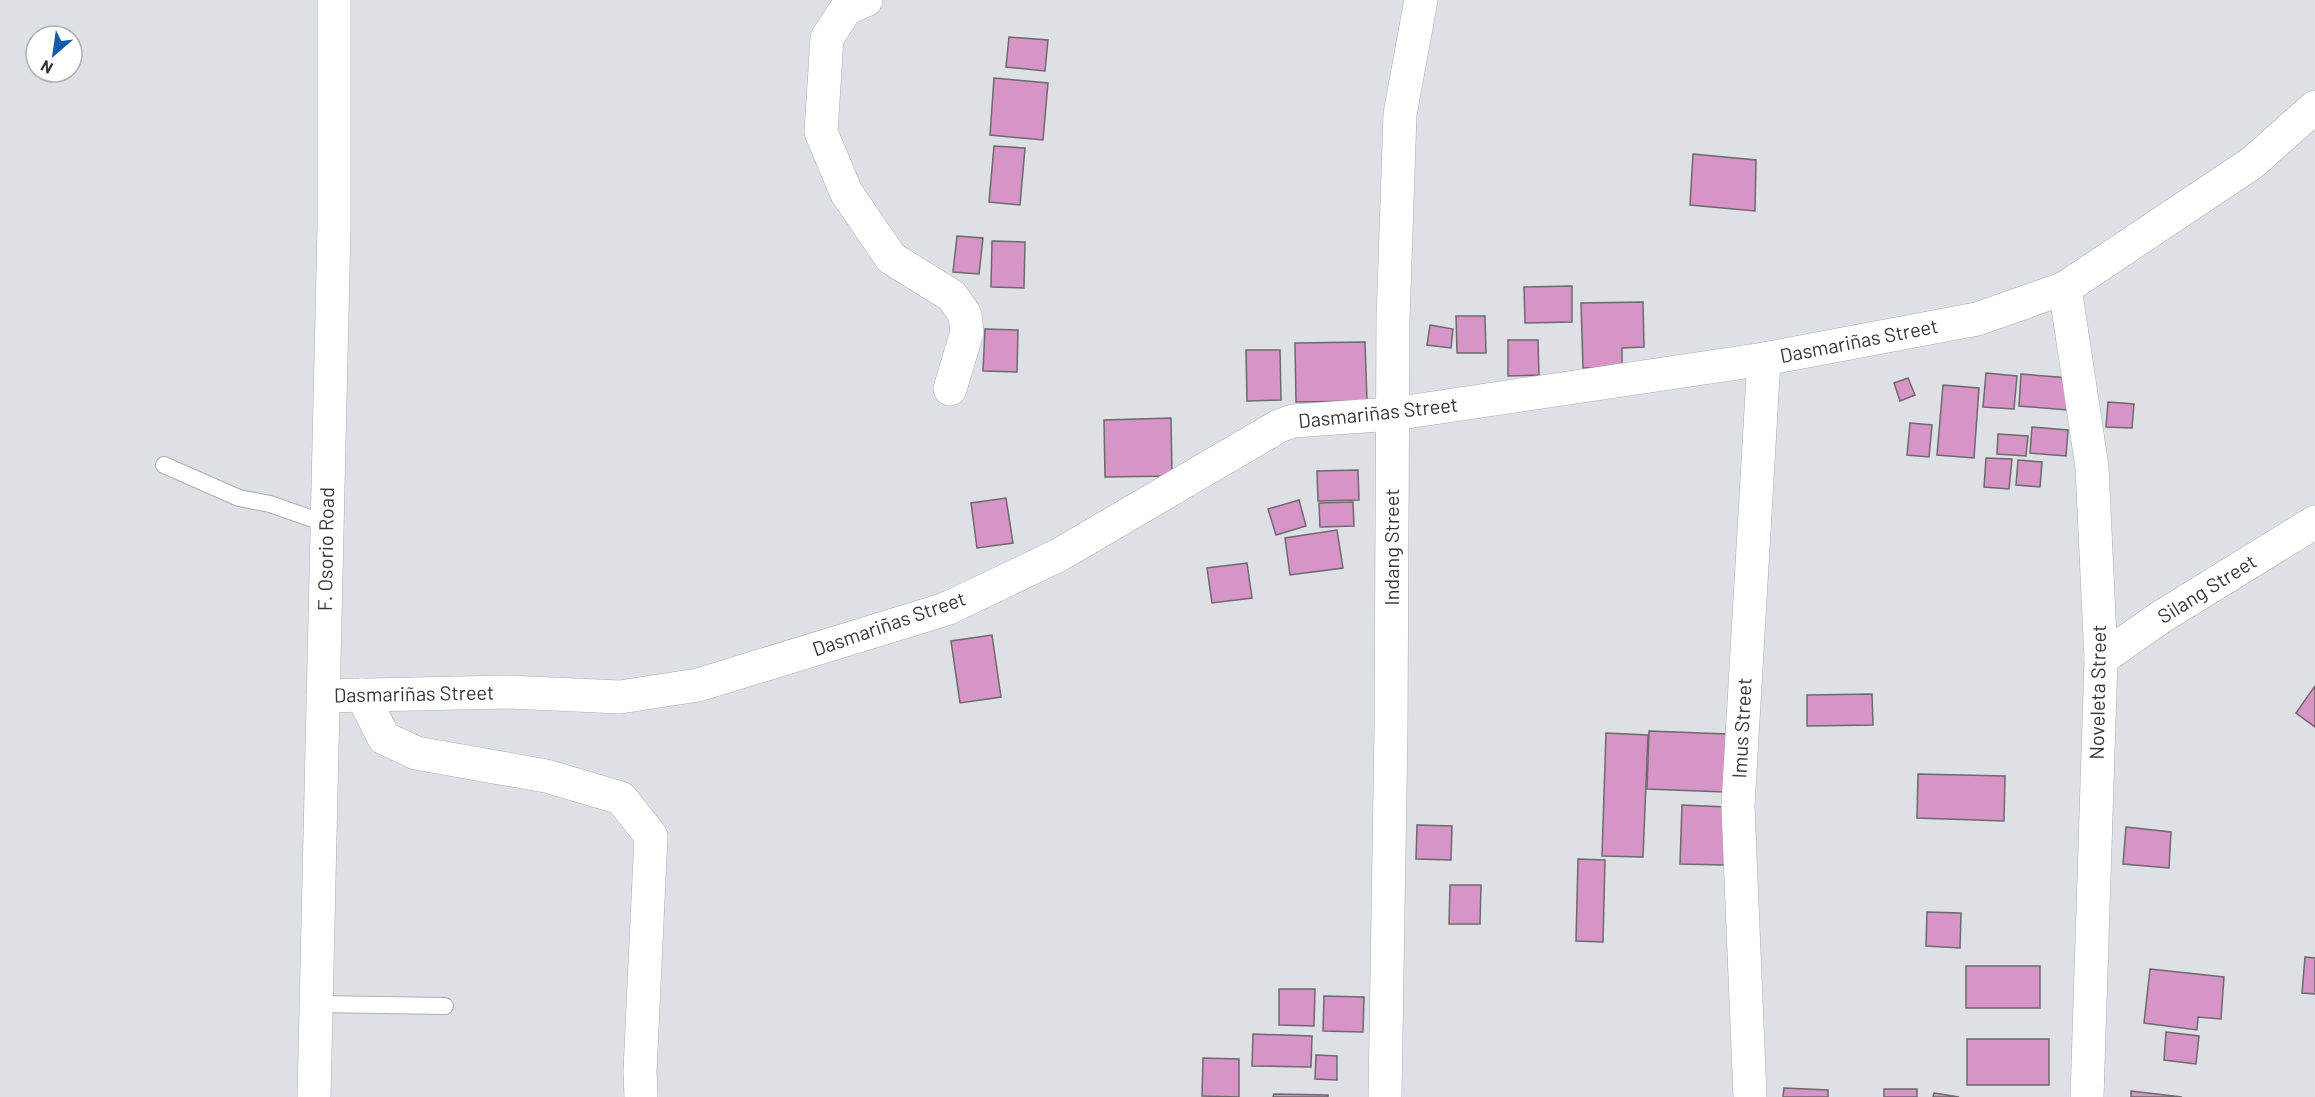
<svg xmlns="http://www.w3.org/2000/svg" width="2315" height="1097" font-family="Barlow,sans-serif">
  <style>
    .building { fill: #d795c7; stroke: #6d696c; stroke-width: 1.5 }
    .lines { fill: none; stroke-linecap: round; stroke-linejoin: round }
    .lane-casing { stroke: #abaeb1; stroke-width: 18 }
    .street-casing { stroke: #abaeb1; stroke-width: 34 }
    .secondary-casing { stroke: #abaeb1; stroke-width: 34 }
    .lane { stroke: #fff; stroke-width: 16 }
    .street { stroke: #fff; stroke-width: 33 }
    .secondary { stroke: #fff; stroke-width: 33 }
    .labels { text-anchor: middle; stroke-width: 6; stroke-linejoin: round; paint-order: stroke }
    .street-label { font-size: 20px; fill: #363739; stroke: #fff }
  </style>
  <rect width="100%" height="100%" fill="#dde0e4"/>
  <g class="building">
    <path d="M 1009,37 L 1048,40 L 1045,71 L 1006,67 Z"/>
    <path d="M 994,78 L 1048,83 L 1043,140 L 990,135 Z"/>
    <path d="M 994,146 L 1025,148 L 1020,205 L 989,202 Z"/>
    <path d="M 1693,154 L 1756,160 L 1755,211 L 1690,205 Z"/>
    <path d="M 957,236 L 983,238 L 979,274 L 953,272 Z"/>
    <path d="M 992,241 L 1025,242 L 1024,288 L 991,287 Z"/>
    <path d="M 1572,286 L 1572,322 L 1525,323 L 1524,287 Z"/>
    <path d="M 1643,302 L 1644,347 L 1622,348 L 1622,367 L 1583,368 L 1581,303 Z"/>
    <path d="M 1456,316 L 1485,316 L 1486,353 L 1457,353 Z"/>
    <path d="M 1430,325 L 1453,329 L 1451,348 L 1427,345 Z"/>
    <path d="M 985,329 L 1018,330 L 1017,372 L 983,371 Z"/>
    <path d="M 1508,340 L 1538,340 L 1539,375 L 1508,376 Z"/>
    <path d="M 1365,342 L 1367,401 L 1296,402 L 1295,343 Z"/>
    <path d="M 1246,350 L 1280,350 L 1281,400 L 1247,401 Z"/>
    <path d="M 1986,373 L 2017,376 L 2014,409 L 1983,407 Z"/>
    <path d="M 2021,374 L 2070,378 L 2067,410 L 2019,406 Z"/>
    <path d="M 1908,378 L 1915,395 L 1900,401 L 1894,383 Z"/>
    <path d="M 1943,385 L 1979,388 L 1974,458 L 1937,455 Z"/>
    <path d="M 2108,402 L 2134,404 L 2132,428 L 2106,427 Z"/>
    <path d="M 1171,418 L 1172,476 L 1105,477 L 1104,420 Z"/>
    <path d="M 1910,423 L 1932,425 L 1929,457 L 1907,455 Z"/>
    <path d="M 2032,427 L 2068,430 L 2066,456 L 2030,453 Z"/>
    <path d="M 1998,434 L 2028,436 L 2026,456 L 1997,454 Z"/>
    <path d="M 1986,458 L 2012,459 L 2009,489 L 1984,487 Z"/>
    <path d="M 2018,460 L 2042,462 L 2040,487 L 2016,485 Z"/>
    <path d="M 1358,470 L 1359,500 L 1318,501 L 1317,471 Z"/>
    <path d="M 1006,498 L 1013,543 L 977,548 L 971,503 Z"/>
    <path d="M 1299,500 L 1306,526 L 1276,535 L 1268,509 Z"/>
    <path d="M 1353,502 L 1354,526 L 1320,527 L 1319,503 Z"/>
    <path d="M 1337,530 L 1343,568 L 1290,575 L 1285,538 Z"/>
    <path d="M 1247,563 L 1252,598 L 1212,603 L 1207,568 Z"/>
    <path d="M 992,635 L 1001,697 L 960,703 L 951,641 Z"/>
    <path d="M 2315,686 L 2315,727 L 2296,713 Z"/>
    <path d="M 1872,694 L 1873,725 L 1807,726 L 1807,695 Z"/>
    <path d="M 1649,731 L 1727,734 L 1724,792 L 1647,789 Z"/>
    <path d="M 1606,733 L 1648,735 L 1643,857 L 1602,856 Z"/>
    <path d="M 1918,774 L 2005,776 L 2004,821 L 1917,818 Z"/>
    <path d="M 1682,805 L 1727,807 L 1725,865 L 1680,864 Z"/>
    <path d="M 1417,825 L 1452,826 L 1451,860 L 1416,859 Z"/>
    <path d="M 2126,827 L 2171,832 L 2169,868 L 2123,864 Z"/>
    <path d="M 1578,859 L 1605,860 L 1603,942 L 1576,941 Z"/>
    <path d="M 1450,885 L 1481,885 L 1480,924 L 1449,924 Z"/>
    <path d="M 1927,912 L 1961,913 L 1960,948 L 1926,946 Z"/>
    <path d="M 2305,957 L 2315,958 L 2315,994 L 2302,993 Z"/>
    <rect x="1966" y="966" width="74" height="42"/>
    <path d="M 2150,969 L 2224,977 L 2221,1019 L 2198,1017 L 2197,1030 L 2144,1023 Z"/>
    <path d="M 1279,989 L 1315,989 L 1314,1026 L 1279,1025 Z"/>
    <path d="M 1324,996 L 1364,997 L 1363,1032 L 1323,1031 Z"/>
    <path d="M 2166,1032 L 2199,1036 L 2196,1064 L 2164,1060 Z"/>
    <path d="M 1253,1034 L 1312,1036 L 1311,1067 L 1252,1066 Z"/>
    <rect x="1967" y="1039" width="82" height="46"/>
    <path d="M 1316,1055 L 1337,1056 L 1337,1080 L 1315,1079 Z"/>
    <path d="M 1203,1058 L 1239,1059 L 1239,1097 L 1202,1096 Z"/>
    <path d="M 1784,1088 L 1828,1090 L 1828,1097 L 1783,1097 Z"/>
    <rect x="1884" y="1089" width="33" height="8"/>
    <path d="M 2131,1091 L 2182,1097 L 2131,1097 Z"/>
    <path d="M 1934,1093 L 1959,1097 L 1933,1097 Z"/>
    <path d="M 1274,1094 L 1328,1095 L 1328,1097 L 1273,1097 Z"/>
  </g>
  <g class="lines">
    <defs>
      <g id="lane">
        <path d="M 164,465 L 239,498 L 270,504 L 327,524"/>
        <path d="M 316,1004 L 445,1006"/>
      </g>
      <g id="street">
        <path d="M 866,0 L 846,9 L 827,38 L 821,132 L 846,192 L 891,258 L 952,296 L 965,315 L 967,332 L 950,389"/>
        <path d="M 2065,288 L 2092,467 L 2101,659 L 2087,1097"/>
        <path d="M 2101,659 L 2161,617 L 2315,522"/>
        <path d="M 362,695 L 384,738 L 416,753 L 546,776 L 621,798 L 651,836 L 640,1071 L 641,1097"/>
        <path d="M 323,696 L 506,692 L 620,697 L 698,685 L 946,609 L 1059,555 L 1279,426 L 1293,421 L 1393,414 L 1764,359 L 1977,319 L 2065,288 L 2252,163 L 2315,107"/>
        <path d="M 1385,1097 L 1391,729 L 1393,320 L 1400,114 L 1421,0"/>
        <path d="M 1750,1097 L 1738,806 L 1764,359"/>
      </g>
      <path id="secondary" d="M 314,1097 L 334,227 L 334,0"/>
    </defs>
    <use href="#lane" class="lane-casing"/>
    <use href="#street" class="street-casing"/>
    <use href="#secondary" class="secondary-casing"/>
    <use href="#lane" class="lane"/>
    <use href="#street" class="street"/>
    <use href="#secondary" class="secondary"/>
  </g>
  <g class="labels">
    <g class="street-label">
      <text transform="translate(1859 341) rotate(-11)" y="7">Dasmariñas Street</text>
      <text transform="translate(1378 413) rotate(-6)" y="7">Dasmariñas Street</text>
      <text transform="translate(1392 547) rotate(-90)" y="7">Indang Street</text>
      <text transform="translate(326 549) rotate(-89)" y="7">F. Osorio Road</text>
      <text transform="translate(2207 589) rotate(-32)" y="7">Silang Street</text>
      <text transform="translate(889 624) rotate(-19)" y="7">Dasmariñas Street</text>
      <text transform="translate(2098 692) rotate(-89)" y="7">Noveleta Street</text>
      <text transform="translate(414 694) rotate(-1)" y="7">Dasmariñas Street</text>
      <text transform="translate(1742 728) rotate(-87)" y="7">Imus Street</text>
    </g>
  </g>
  <g transform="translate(54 54) rotate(209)"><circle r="28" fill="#ffffff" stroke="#afafb0" stroke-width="1.5"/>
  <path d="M0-4.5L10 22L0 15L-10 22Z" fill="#115dac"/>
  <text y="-9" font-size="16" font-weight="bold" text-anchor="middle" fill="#363739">N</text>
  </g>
</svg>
